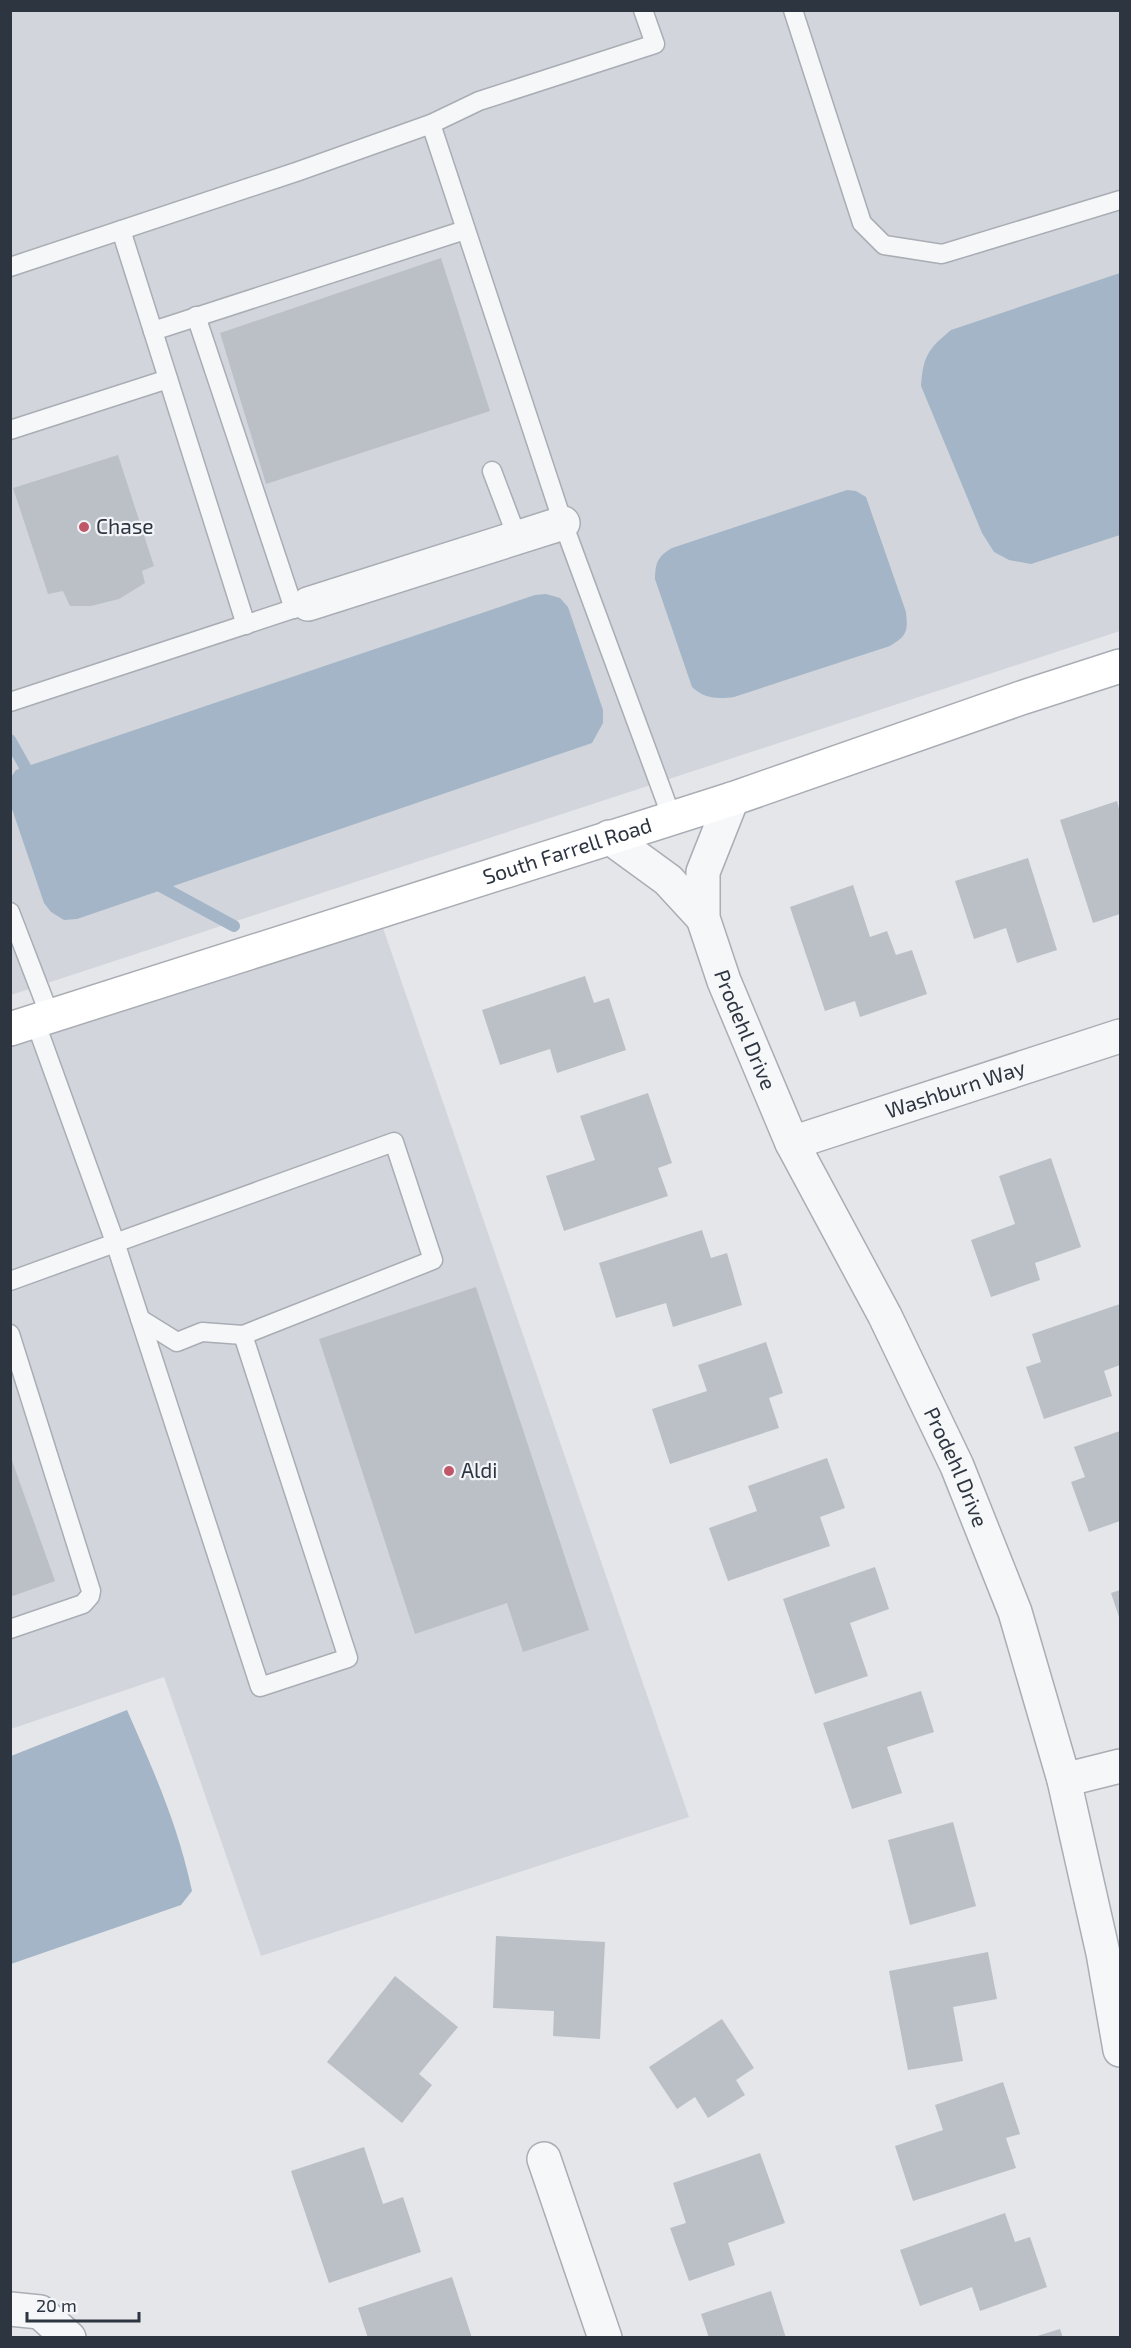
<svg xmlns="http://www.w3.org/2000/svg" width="1131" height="2348" font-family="'Exo 2',sans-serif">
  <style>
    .built { fill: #d2d6dc }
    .water { fill: #a3b5c6 }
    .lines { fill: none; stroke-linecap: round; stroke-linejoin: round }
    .stream { stroke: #a3b5c6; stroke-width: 12 }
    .building { fill: #bbc0c6 }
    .lane-casing { stroke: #a9adb4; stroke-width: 21 }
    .street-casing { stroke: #a9adb4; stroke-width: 36 }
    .secondary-casing { stroke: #a9adb4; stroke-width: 36 }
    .lane { stroke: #f6f7f9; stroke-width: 18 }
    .street { stroke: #f6f7f9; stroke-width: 33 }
    .secondary { stroke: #fff; stroke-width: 33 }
    .poi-dot { fill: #c05769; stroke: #f3f5f8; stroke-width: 2 }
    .labels { text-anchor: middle; stroke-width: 4.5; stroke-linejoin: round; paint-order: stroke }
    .poi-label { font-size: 21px; fill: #2d3541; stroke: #f3f5f8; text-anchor: start }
    .street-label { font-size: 21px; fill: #2d3541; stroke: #f3f5f8 }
  </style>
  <rect width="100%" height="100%" fill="#e4e6ea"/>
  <g class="built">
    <path d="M 10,11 L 1120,11 L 1120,631 L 11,995 Z"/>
    <path d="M 381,922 L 689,1817 L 261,1956 L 164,1677 L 11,1729 L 10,1046 Z"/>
  </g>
  <g class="water">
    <path d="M 1120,273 L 1120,535 L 1031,564 L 1009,560 L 994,552 L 982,533 L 921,386 C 923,356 928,349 951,330 Z"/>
    <path d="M 847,490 L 856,491 L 866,497 L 906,612 C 908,632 907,635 890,646 L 734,697 C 717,699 705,699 692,687 L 655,579 C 655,563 658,556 672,548 Z"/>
    <path d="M 546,594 L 560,598 L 568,607 L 603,710 L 603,723 L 592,743 L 77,919 L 64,920 L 51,912 L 44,903 L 11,806 L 11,777 L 16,770 L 535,595 Z"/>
    <path d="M 127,1710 C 154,1772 178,1825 192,1891 L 181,1905 L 11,1964 L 11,1756 Z"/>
  </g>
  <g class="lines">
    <g class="stream">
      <path d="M 10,740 L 33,781"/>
      <path d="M 151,881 L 234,926"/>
    </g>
  </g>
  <g class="building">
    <path d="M 441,258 L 490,411 L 266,484 L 220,333 Z"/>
    <path d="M 118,455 L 154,566 L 142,571 L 145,583 L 119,599 L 91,606 L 70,606 L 63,591 L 48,594 L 13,488 Z"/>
    <path d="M 1117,801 L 1120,813 L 1120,914 L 1093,923 L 1060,820 Z"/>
    <path d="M 1028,858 L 1057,950 L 1017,963 L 1006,928 L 974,939 L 955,881 Z"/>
    <path d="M 853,885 L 870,937 L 887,931 L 896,955 L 912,950 L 927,994 L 860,1017 L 855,1001 L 825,1011 L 790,907 Z"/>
    <path d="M 585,976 L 594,1003 L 609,998 L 626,1050 L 557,1073 L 550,1049 L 500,1065 L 482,1010 Z"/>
    <path d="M 648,1093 L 672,1163 L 658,1168 L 668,1196 L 564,1231 L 546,1176 L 595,1160 L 580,1116 Z"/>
    <path d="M 1051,1158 L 1081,1247 L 1035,1263 L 1040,1280 L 991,1297 L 971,1240 L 1015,1224 L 999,1176 Z"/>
    <path d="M 702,1230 L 711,1258 L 727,1253 L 742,1305 L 673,1327 L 666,1303 L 616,1318 L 599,1263 Z"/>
    <path d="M 476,1287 L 589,1630 L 523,1652 L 507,1603 L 415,1634 L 319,1339 Z"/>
    <path d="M 1120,1304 L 1120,1365 L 1104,1371 L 1112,1396 L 1044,1419 L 1026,1367 L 1041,1362 L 1032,1334 Z"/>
    <path d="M 766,1342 L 783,1393 L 769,1398 L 779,1428 L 670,1464 L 652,1409 L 707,1391 L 698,1365 Z"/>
    <path d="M 1120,1431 L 1120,1521 L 1089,1532 L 1071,1482 L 1085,1477 L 1074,1447 Z"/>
    <path d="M 10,1455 L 55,1581 L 10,1597 Z"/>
    <path d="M 827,1458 L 845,1508 L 820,1517 L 830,1546 L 728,1581 L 709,1528 L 757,1511 L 748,1486 Z"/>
    <path d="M 875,1567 L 889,1609 L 850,1623 L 868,1676 L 815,1694 L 783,1599 Z"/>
    <path d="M 1120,1590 L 1120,1620 L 1111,1593 Z"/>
    <path d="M 921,1691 L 934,1732 L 887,1747 L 902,1793 L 852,1809 L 823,1723 Z"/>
    <path d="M 953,1822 L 976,1906 L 910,1925 L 888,1840 Z"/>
    <path d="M 496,1936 L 605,1942 L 600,2039 L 553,2036 L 554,2011 L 493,2008 Z"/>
    <path d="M 988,1952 L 997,1999 L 953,2007 L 963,2061 L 908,2070 L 889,1971 Z"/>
    <path d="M 395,1976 L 458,2027 L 419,2074 L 432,2085 L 402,2123 L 327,2062 Z"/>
    <path d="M 722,2019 L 754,2068 L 736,2080 L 745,2095 L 708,2118 L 695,2097 L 677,2109 L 649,2067 Z"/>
    <path d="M 1003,2082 L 1020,2134 L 1006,2138 L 1016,2168 L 913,2201 L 895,2146 L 943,2130 L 935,2105 Z"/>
    <path d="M 364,2147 L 383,2204 L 403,2197 L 421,2252 L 329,2283 L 291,2171 Z"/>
    <path d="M 760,2153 L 785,2223 L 728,2243 L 735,2265 L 689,2281 L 670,2228 L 686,2223 L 673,2183 Z"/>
    <path d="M 1005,2213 L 1015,2242 L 1030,2237 L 1047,2287 L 980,2311 L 972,2287 L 920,2306 L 900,2250 Z"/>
    <path d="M 452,2277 L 472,2338 L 368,2338 L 358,2308 Z"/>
    <path d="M 771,2291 L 786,2338 L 709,2338 L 701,2314 Z"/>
    <path d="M 1060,2329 L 1063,2338 L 1034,2338 L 1034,2337 Z"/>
  </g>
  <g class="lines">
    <defs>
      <g id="lane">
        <path d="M 793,10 L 862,223 L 884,245 L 942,254 L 1120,200"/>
        <path d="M 431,124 L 563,523 L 672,818"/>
        <path d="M 121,230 L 246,625"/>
        <path d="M 10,267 L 299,171 L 431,124 L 479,101 L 655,44 L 643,10"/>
        <path d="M 196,316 L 294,609"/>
        <path d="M 153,331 L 465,230"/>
        <path d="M 10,430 L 168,379"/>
        <path d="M 492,471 L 517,537"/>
        <path d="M 10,702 L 308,604"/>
        <path d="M 10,912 L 50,1016"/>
        <path d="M 10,1281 L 394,1142 L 433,1260 L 243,1335 L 348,1658 L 260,1687 L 115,1242 L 35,1021"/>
        <path d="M 140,1319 L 177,1342 L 202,1332 L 243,1335"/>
        <path d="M 10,1334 L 91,1591 L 90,1596 L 83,1604 L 10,1629"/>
      </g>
      <g id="street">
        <path d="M 308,604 L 563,523"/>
        <path id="s1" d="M 732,799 L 703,872 L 703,918 L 724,981 L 792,1143 L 885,1316 L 957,1466 L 1015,1612 L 1064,1780 L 1103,1953 L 1120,2050"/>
        <path d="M 609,837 L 668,880 L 703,918"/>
        <path id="s2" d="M 792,1143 L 1120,1036"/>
        <path d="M 1064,1780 L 1120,1766"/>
        <path d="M 544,2159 L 605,2338"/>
        <path d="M 10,2309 L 40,2312 L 69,2338"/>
      </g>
      <g id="secondary">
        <path id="s3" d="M 10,1029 L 732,799 L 1024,697 L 1120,666"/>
      </g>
    </defs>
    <use href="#lane" class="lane-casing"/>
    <use href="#street" class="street-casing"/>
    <use href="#secondary" class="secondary-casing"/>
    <use href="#lane" class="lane"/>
    <use href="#street" class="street"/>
    <use href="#secondary" class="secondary"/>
  </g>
  <g class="poi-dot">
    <circle cx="84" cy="527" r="6"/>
    <circle cx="449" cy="1471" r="6"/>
  </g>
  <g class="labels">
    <g class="poi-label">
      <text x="96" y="534">Chase</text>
      <text x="461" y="1478">Aldi</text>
    </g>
    <g class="street-label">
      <text dy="7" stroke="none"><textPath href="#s3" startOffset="585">South Farrell Road</textPath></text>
      <text dy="7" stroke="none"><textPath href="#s1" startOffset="244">Prodehl Drive</textPath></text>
      <text dy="7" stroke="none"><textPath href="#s2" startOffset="172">Washburn Way</textPath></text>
      <text dy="7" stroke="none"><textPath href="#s1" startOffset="730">Prodehl Drive</textPath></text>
    </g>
  </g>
  <rect width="1131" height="2348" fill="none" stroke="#2d3541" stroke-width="24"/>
  <path d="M27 2312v9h112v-9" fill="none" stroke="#2d3541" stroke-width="3"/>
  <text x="36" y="2312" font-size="18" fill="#2d3541" stroke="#f3f5f8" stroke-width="4.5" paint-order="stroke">20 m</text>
</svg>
